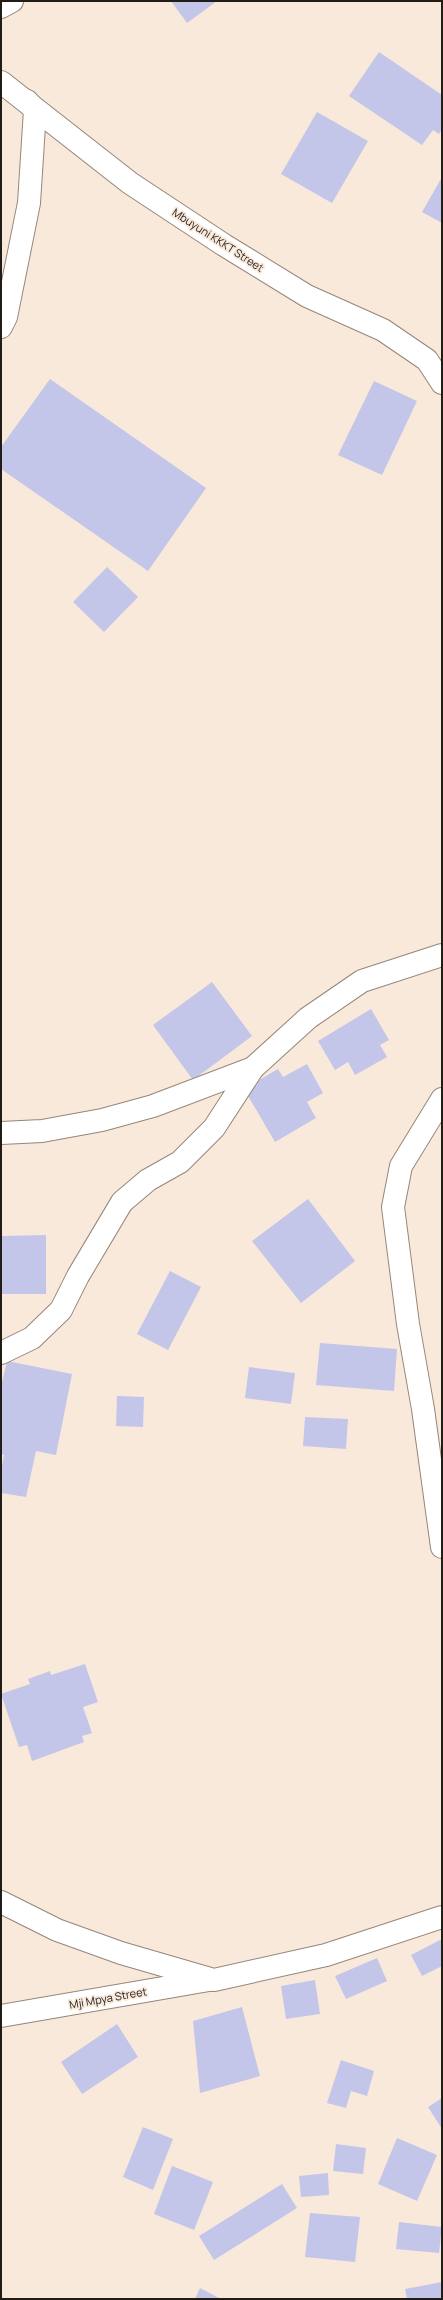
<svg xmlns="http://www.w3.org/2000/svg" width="443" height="2300" font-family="Manrope,sans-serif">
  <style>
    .building { fill: #c3c6e9 }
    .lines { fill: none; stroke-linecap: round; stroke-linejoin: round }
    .minor-casing { stroke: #95867a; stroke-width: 24 }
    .minor { stroke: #fff; stroke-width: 22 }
    .labels { text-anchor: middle; stroke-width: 3.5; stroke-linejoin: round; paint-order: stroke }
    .street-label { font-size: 11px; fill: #221c17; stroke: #f9e9db }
  </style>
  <rect width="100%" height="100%" fill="#f9e9db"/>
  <g class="building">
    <path d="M 171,1 L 217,1 L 187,23 Z"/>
    <path d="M 379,52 L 442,95 L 442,129 L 439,134 L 433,130 L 422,145 L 349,96 Z"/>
    <path d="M 317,112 L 368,141 L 332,203 L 281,174 Z"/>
    <path d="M 442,177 L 442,223 L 422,212 Z"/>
    <path d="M 50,379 L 206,488 L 148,571 L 1,469 L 1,447 Z"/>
    <path d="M 374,381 L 417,401 L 382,475 L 338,455 Z"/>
    <path d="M 107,567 L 138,597 L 104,632 L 73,602 Z"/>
    <path d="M 212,982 L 252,1036 L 193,1080 L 153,1025 Z"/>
    <path d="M 371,1009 L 389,1040 L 380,1045 L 387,1057 L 355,1075 L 348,1062 L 335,1070 L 318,1041 Z"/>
    <path d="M 307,1064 L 323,1093 L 307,1102 L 316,1118 L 275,1142 L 244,1089 L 278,1069 L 283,1077 Z"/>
    <path d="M 308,1199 L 355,1261 L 301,1303 L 252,1241 Z"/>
    <path d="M 46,1235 L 46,1294 L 1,1294 L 1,1236 Z"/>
    <path d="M 170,1271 L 201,1287 L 168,1350 L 137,1334 Z"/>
    <path d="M 320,1343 L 397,1349 L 394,1391 L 316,1385 Z"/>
    <path d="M 7,1361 L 72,1374 L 56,1455 L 36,1451 L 26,1497 L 1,1493 L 1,1471 L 4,1455 L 1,1454 L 1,1387 Z"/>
    <path d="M 249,1367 L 295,1373 L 291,1404 L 245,1398 Z"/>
    <path d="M 117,1396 L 144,1397 L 143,1427 L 116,1426 Z"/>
    <path d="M 305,1417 L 348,1419 L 346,1449 L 303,1446 Z"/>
    <path d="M 85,1664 L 98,1702 L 83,1707 L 92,1733 L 82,1736 L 84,1742 L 32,1761 L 27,1745 L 19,1747 L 1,1694 L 30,1684 L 28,1679 L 50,1671 L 51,1675 Z"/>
    <path d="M 442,1939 L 442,1966 L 422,1976 L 411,1955 Z"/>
    <path d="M 377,1958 L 387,1981 L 346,1999 L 335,1976 Z"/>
    <path d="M 315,1980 L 320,2014 L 286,2019 L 281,1986 Z"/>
    <path d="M 242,2007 L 260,2076 L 200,2093 L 193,2021 Z"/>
    <path d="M 117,2024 L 138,2057 L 82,2094 L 61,2062 Z"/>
    <path d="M 341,2060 L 374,2071 L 367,2096 L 351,2091 L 346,2108 L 327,2103 Z"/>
    <path d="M 442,2098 L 442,2129 L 428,2107 Z"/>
    <path d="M 143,2127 L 173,2139 L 153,2190 L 123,2177 Z"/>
    <path d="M 397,2138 L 437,2155 L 417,2201 L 378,2184 Z"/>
    <path d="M 336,2144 L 366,2148 L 363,2174 L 333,2171 Z"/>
    <path d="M 172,2166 L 213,2182 L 194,2230 L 154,2214 Z"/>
    <path d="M 328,2173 L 329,2195 L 301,2197 L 299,2176 Z"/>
    <path d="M 282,2184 L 297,2208 L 214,2260 L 199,2236 Z"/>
    <path d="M 310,2213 L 360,2217 L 355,2262 L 305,2257 Z"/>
    <path d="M 399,2222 L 442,2227 L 439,2253 L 396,2249 Z"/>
    <path d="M 442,2282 L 442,2299 L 407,2299 L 405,2289 Z"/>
    <path d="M 200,2288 L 221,2299 L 195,2299 Z"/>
  </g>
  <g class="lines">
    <defs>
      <g id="minor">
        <path d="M 1,7 L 12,1"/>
        <path d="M 1,82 L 130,183 L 224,245 L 307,296 L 383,330 L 427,360 L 442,383"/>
        <path d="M 1,327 L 6,317 L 29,203 L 35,110 L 27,101"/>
        <path d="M 442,1099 L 401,1166 L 393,1207 L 408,1324 L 423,1409 L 442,1547"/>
        <path d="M 1,1133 L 42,1131 L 102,1120 L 153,1106 L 253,1068 L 308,1018 L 362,981 L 442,955"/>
        <path d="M 1,1353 L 32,1338 L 61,1310 L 78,1276 L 122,1202 L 148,1180 L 180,1162 L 214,1128 L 253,1068"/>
        <path d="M 1,1902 L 57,1930 L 121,1953 L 214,1980 L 326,1955 L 442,1917"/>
        <path d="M 1,2016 L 209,1980"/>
      </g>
    </defs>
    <use href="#minor" class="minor-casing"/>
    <use href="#minor" class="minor"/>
  </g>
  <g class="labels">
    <g class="street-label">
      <text transform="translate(218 240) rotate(33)" y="4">Mbuyuni KKKT Street</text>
      <text transform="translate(108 1998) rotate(-10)" y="4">Mji Mpya Street</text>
    </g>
  </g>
  <rect width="443" height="2300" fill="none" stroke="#221c17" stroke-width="4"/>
</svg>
